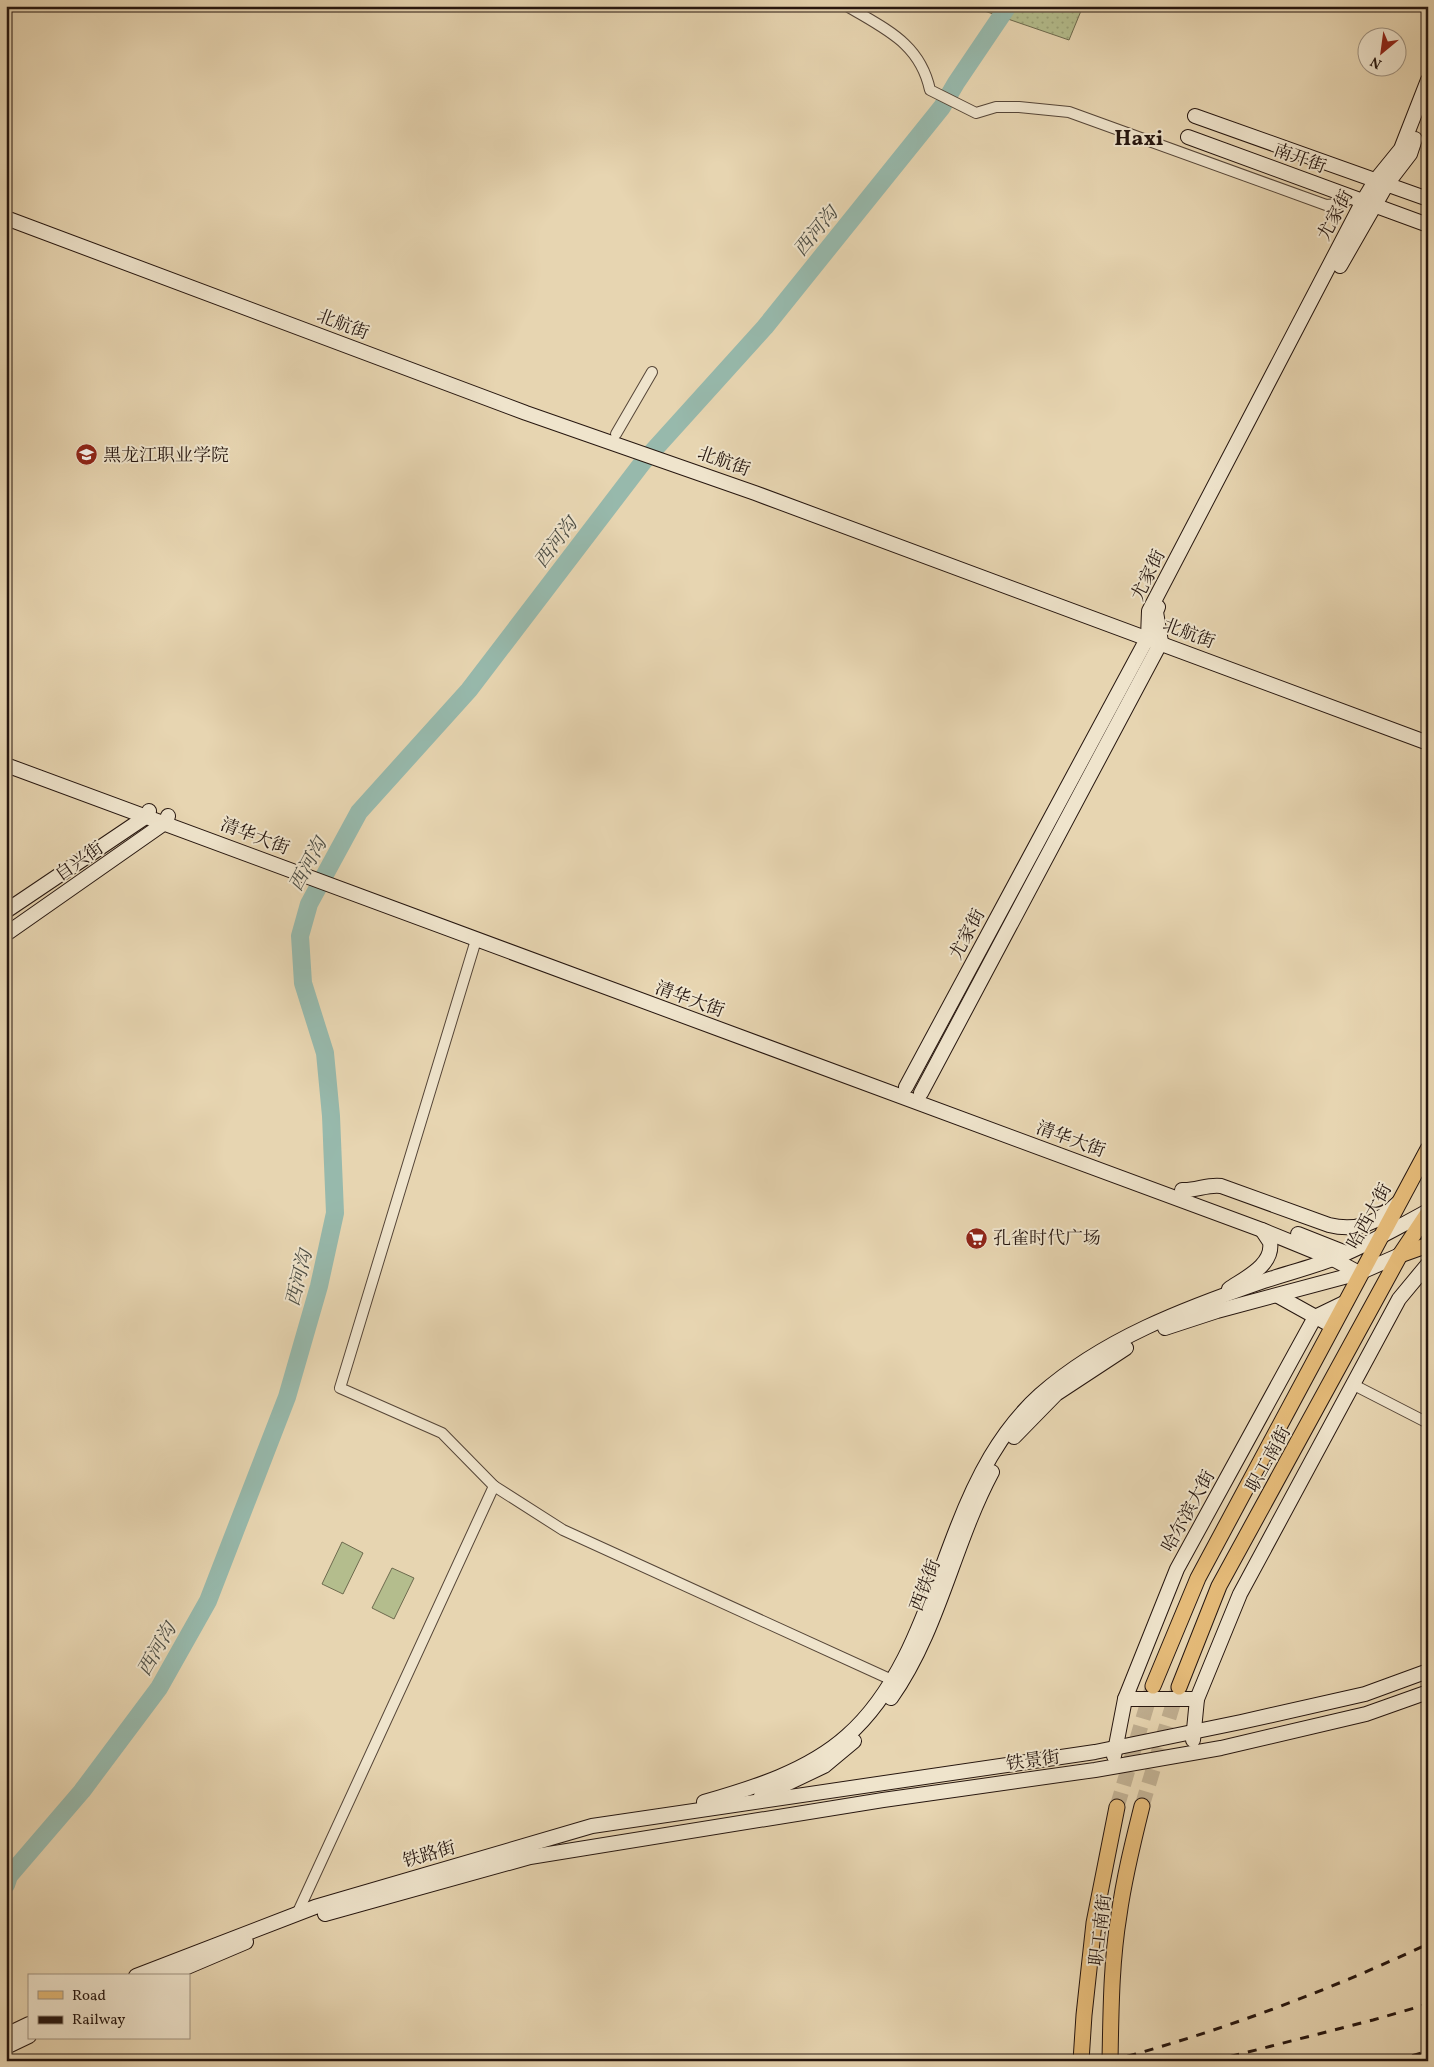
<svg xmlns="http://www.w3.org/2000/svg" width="1434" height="2067" font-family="Vollkorn,'Noto Serif SC',serif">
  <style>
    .grass { fill: url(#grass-dots); stroke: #6d6a4e }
    .garden { fill: #b4bd8d; stroke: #6d6a4e }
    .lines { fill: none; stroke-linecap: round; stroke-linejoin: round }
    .river { stroke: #97b9ac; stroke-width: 18 }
    .primary-tunnel { stroke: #c0af91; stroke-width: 15; stroke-dasharray: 15 8; stroke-linecap: butt }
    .street-casing { stroke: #564638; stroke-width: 12 }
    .secondary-casing { stroke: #26160f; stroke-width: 16 }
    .primary-casing { stroke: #26160f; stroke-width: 17 }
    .street { stroke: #efe4cc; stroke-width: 10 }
    .secondary { stroke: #efe4cc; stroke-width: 14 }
    .primary { stroke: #e4ba78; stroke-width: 15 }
    .rail { stroke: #26160f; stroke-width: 3; stroke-dasharray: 9 9; stroke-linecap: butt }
    .labels { text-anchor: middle; stroke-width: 4; stroke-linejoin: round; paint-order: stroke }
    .street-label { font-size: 18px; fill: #26160f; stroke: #efe4cc }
    .poi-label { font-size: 18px; fill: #26160f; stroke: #efe4cc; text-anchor: start }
    .water-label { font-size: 19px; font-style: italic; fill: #4e4f46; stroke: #efe4cc }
    .district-label { font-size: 22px; font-weight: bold; fill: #26160f; stroke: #efe4cc }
  </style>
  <defs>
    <pattern id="grass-dots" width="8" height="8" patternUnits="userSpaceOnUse" patternTransform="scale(1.25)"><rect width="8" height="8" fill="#b4bd8d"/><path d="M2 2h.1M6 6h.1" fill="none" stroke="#9ba278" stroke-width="1.8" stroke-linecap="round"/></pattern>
  </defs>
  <rect width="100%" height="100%" fill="#e7d5b1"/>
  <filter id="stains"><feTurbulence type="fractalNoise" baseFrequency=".004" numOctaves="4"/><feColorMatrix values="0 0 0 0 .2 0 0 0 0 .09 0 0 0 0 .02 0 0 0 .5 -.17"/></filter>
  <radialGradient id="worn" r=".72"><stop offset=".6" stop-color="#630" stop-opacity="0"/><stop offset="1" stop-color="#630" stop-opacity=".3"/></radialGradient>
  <path class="grass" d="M 970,6 L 1083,6 L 1069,40 Z"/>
  <g class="garden">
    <path d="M 342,1542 L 363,1553 L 343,1594 L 322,1584 Z"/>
    <path d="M 392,1568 L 414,1578 L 394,1619 L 372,1608 Z"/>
  </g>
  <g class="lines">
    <path class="river" d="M 6,1885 L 9,1876 L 82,1791 L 159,1688 L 208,1601 L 287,1397 L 319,1286 L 335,1213 L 331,1116 L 325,1053 L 303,983 L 300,936 L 309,904 L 359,812 L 469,690 L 643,462 L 765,327 L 942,107 L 956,83 L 1008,6"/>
    <g class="primary-tunnel">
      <path d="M 1142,1806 L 1178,1688"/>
      <path d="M 1117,1807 L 1152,1688"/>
    </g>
    <defs>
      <g id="street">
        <path d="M 847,6 C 885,29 920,43 930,90 L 976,113 L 996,107 L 1019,107 L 1069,112 L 1326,205 L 1339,204 L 1354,197"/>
        <path d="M 616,434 L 652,372"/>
        <path d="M 1352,1384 L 1428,1423"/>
        <path d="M 494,1486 L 563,1530 L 892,1680"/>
        <path d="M 297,1914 L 494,1486 L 442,1433 L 340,1388 L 476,940"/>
      </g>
      <g id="secondary">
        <path d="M 1195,116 L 1428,199"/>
        <path d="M 1188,137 L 1428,225"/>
        <path d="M 6,218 L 526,413 L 755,493 L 1428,743"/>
        <path d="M 1340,266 L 1387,184 L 1410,154 L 1415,139"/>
        <path d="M 6,765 L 1262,1230 L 1333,1259 L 1359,1273"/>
        <path d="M 6,911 L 147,816 L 149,811"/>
        <path d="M 6,934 L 166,822 L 168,816"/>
        <path d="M 906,1087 L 1148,637 L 1149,611 L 1363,201 L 1375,181 L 1401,149 L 1428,80"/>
        <path d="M 921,1093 L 1161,642 L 1156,612 L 1158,607"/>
        <path d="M 1182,1190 C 1195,1191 1208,1184 1221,1186 L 1329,1225 C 1357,1232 1378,1223 1398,1203"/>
        <path d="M 1298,1234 L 1346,1253"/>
        <path d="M 1229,1289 C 1245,1278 1274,1265 1270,1242 L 1262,1230"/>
        <path d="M 1278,1296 L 1332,1326"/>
        <path d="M 1165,1328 L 1217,1311 L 1359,1273 L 1400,1255"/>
        <path d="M 1014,1437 L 1056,1394 L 1126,1348"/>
        <path d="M 891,1698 C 939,1630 953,1545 992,1472"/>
        <path d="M 1125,1699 L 1197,1699"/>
        <path d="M 1193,1740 L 1197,1699 L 1240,1594 L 1399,1299 L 1428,1264"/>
        <path d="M 1114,1756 L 1125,1699 L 1177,1569 L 1315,1317 L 1346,1302"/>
        <path d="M 761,1796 L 824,1766 L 854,1741"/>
        <path d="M 704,1802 C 753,1788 808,1771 847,1736 C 906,1684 929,1599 957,1528 C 976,1479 1000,1431 1040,1395 C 1103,1339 1186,1308 1264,1281 C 1288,1273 1312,1267 1335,1258 C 1367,1245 1397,1228 1428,1211"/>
        <path d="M 325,1914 L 530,1857 L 883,1800 L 1095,1770 L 1221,1748 L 1366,1714 L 1428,1692"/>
        <path d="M 136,1976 L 315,1907 L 592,1826 L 1095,1752 L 1241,1722 L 1365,1694 L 1428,1671"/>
        <path d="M 166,1976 L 246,1942"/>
        <path d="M 6,2035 L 29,2024"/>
        <path d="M 6,2047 L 29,2036"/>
      </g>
      <g id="primary">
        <path d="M 1400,1255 L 1428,1245"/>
        <path d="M 1153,1686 L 1198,1578 L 1428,1149"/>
        <path d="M 1179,1687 L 1219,1586 L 1400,1255 L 1428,1213"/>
        <path d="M 1081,2061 L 1084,2015 L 1094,1923 L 1117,1807"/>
        <path d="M 1110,2061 C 1111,2012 1111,1963 1119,1915 C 1124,1878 1133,1842 1142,1806"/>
      </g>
    </defs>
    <use href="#street" class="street-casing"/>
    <use href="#secondary" class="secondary-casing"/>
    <use href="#primary" class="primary-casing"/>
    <use href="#street" class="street"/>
    <use href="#secondary" class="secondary"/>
    <use href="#primary" class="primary"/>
    <g class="rail">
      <path d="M 1110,2061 C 1219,2032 1325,1992 1428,1944"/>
      <path d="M 1213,2061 L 1373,2020 L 1428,2004"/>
      <path d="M 1395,2061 L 1428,2051"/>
    </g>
  </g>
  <defs>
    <symbol id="university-disc" viewBox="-11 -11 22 22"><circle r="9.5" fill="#8f2418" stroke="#efe4cc"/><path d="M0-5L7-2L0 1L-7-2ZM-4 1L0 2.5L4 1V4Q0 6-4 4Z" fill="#fff"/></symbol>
    <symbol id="supermarket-disc" viewBox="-11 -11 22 22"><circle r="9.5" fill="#8f2418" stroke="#efe4cc"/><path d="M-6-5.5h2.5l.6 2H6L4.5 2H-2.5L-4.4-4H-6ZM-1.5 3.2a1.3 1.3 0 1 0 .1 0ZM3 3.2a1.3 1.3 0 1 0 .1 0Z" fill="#fff"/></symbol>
  </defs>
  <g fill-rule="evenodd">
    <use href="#university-disc" x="74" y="442" width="25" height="25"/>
    <use href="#supermarket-disc" x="964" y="1226" width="25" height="25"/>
  </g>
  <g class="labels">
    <g class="street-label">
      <text transform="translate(1300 158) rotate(20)" y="6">南开街</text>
      <text transform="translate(1335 215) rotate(-62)" y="6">尤家街</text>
      <text transform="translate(343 324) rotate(21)" y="6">北航街</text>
      <text transform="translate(724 461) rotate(20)" y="6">北航街</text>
      <text transform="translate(1148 575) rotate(-64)" y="6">尤家街</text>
      <text transform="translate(1189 633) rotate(21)" y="6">北航街</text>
      <text transform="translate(255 836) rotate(21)" y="6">清华大街</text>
      <text transform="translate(79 861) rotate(-35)" y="6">自兴街</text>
      <text transform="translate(967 934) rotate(-62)" y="6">尤家街</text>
      <text transform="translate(690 999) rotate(20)" y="6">清华大街</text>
      <text transform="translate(1071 1139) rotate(20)" y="6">清华大街</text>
      <text transform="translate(1369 1216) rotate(-61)" y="6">哈西大街</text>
      <text transform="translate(1268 1459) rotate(-61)" y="6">职工南街</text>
      <text transform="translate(1188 1511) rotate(-61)" y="6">哈尔滨大街</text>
      <text transform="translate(925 1585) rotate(-69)" y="6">西铁街</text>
      <text transform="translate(1033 1760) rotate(-8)" y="6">铁景街</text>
      <text transform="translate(429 1854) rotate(-16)" y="6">铁路街</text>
      <text transform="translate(1100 1930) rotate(-83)" y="6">职工南街</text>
    </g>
    <g class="poi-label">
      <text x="103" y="461">黑龙江职业学院</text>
      <text x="993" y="1244">孔雀时代广场</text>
    </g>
    <g class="water-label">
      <text transform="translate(815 231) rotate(-51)" y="7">西河沟</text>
      <text transform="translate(555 542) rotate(-53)" y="7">西河沟</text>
      <text transform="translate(307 864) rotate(-62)" y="7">西河沟</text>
      <text transform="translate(298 1278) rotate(-76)" y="7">西河沟</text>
      <text transform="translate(156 1649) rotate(-60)" y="7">西河沟</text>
    </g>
    <g class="district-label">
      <text x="1139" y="145">Haxi</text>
    </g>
  </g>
  <rect width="1434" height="2067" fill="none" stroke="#e7d5b1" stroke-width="25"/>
  <rect x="8" y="8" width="1419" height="2052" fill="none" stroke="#26160f" stroke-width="2.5"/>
  <rect x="12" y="12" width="1409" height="2042" fill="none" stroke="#26160f"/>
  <rect x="28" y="1974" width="162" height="65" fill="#efe4cc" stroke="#9f9280"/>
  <rect x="38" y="1991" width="25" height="8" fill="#e4ba78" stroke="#9f9280"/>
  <text x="72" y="2000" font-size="15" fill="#26160f">Road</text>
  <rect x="38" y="2016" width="25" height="8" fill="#26160f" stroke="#9f9280"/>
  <text x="72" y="2024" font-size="15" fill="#26160f">Railway</text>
  <g transform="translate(1382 52) rotate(209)"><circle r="24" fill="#efe4cc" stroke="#9f9280"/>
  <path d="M0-4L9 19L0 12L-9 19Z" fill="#8f2418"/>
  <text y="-8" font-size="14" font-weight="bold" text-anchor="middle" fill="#26160f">N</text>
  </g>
  <rect width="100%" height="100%" filter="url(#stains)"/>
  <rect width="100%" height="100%" fill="url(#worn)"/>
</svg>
